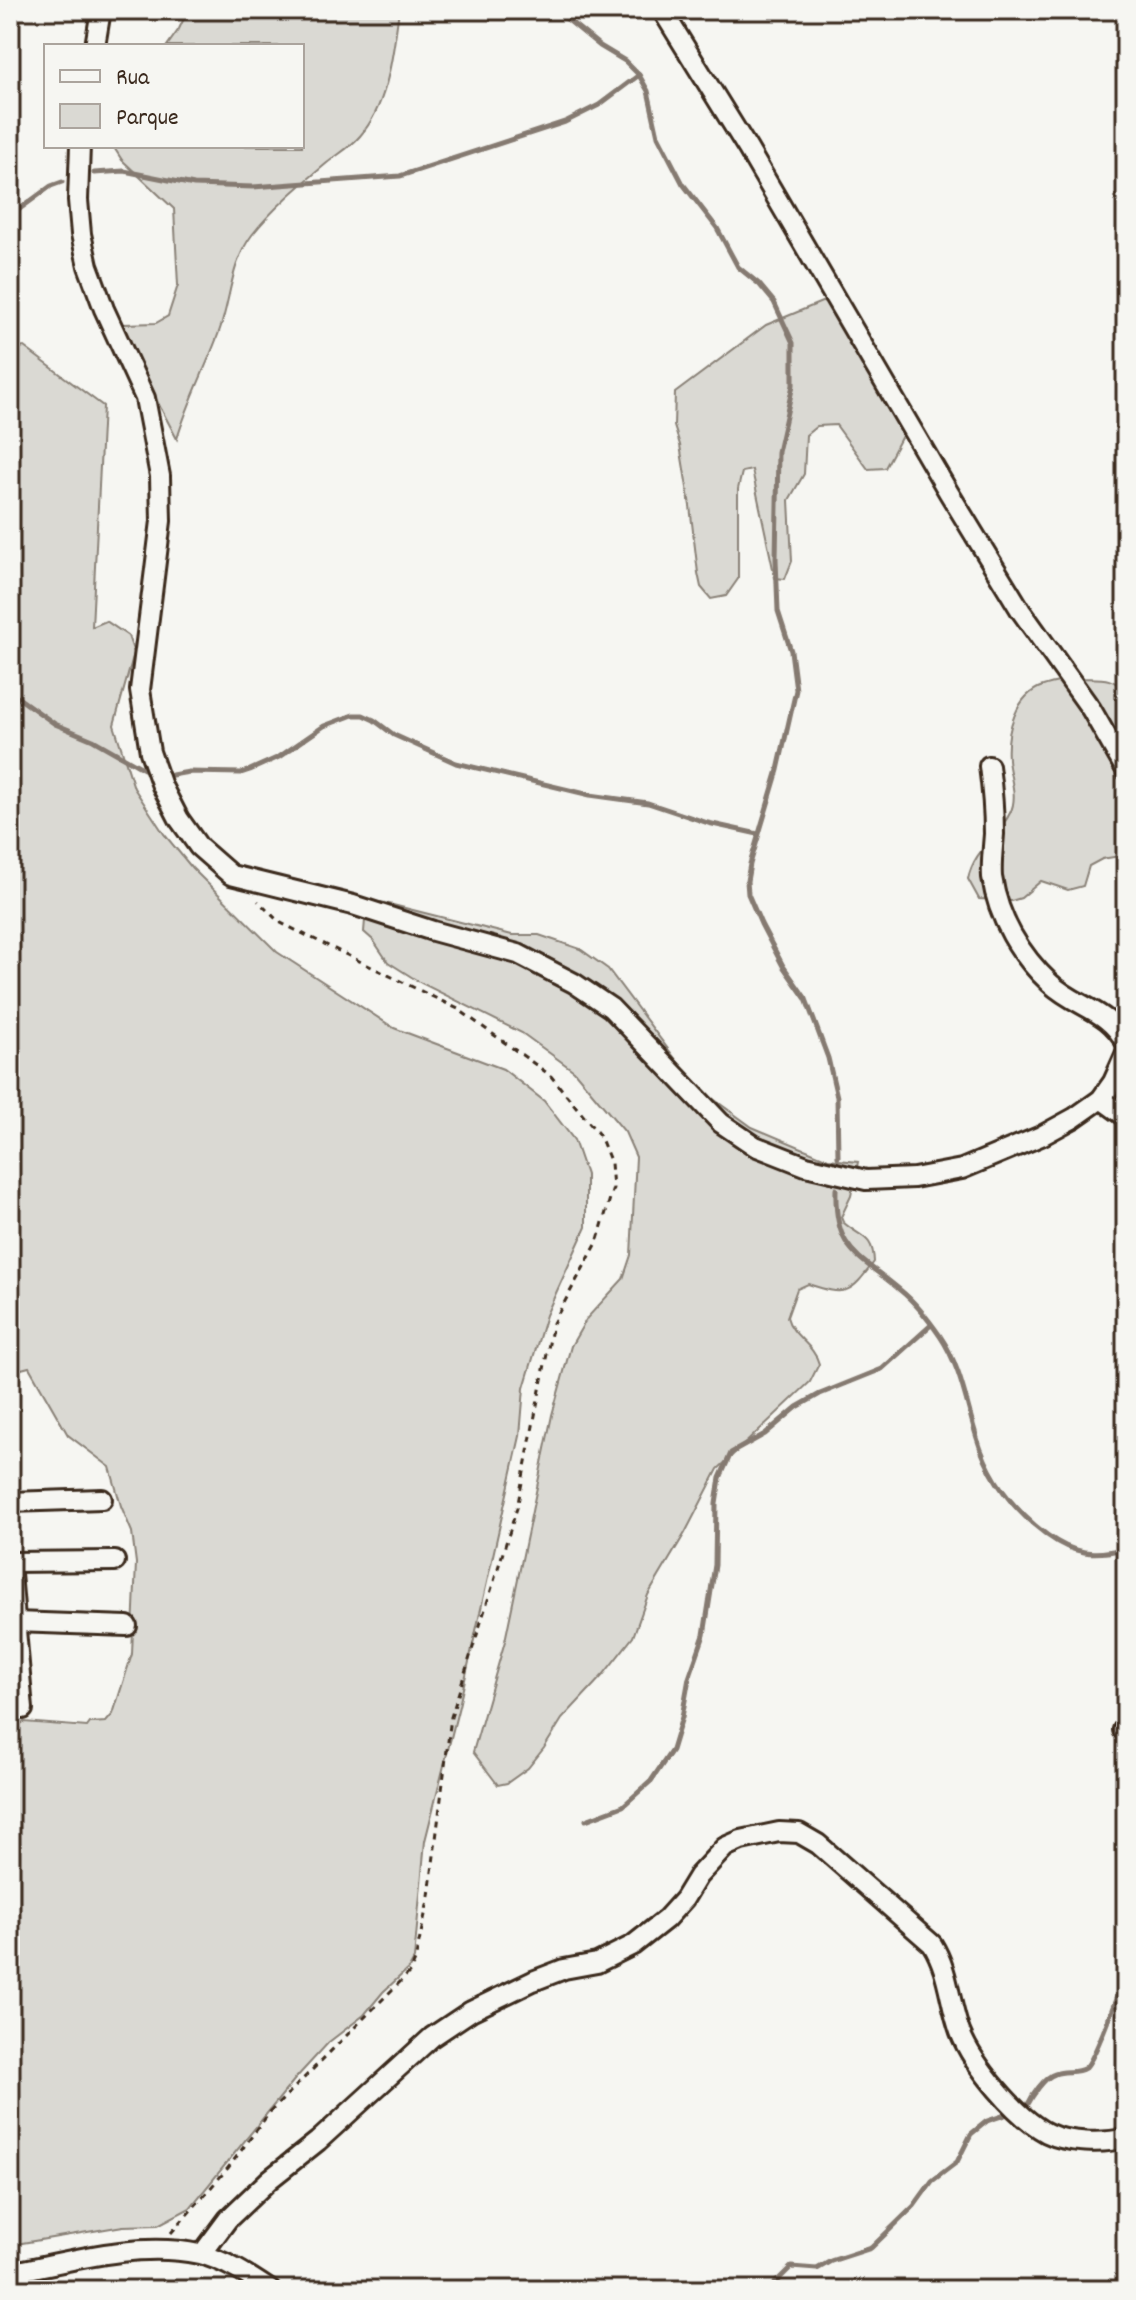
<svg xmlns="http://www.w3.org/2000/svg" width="1136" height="2300" font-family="Dekko,sans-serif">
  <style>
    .green { fill: #dad9d3; stroke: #8a8278; stroke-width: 2 }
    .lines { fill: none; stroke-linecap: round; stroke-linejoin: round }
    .stream { stroke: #857a71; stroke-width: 5 }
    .minor-casing { stroke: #3b2a1e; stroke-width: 24 }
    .path { stroke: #3b2a1e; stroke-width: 3; stroke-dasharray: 6 6; stroke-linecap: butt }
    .minor { stroke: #f6f6f2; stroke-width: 18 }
  </style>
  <rect width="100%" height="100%" fill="#f6f6f2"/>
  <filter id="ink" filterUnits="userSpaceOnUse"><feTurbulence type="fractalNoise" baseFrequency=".0125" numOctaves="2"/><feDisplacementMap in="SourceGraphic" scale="16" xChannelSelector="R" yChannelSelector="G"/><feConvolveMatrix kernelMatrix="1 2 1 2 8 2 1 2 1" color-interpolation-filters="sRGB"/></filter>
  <g filter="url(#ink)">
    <g class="green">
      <path d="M 188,10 L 399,10 C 393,52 389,103 360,136 C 351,147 338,154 327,163 C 301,185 273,208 252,235 C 230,264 231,299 219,332 C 206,368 188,402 177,439 L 124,338 L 124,324 L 156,323 L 168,316 L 178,285 L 174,209 L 122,160 L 113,146 L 302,146 L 302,46 L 167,46 L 179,29 Z"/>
      <path d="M 841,294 L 912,417 L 885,468 L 868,469 L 836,425 L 817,426 L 806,435 L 804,474 L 789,500 L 792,561 L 785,579 L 775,578 L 752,470 L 742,472 L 738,489 L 738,579 L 726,596 L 711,599 L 701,587 L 698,573 L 690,506 L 680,445 L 674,426 L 675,393 L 766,325 Z"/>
      <path d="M 24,347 L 103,406 L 92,627 L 106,621 L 128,636 L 134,653 L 114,725 L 134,788 L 164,834 L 192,868 L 277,952 L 394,1028 L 503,1069 L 544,1101 L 574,1140 L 586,1175 L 586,1227 L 546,1315 L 524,1388 L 520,1436 L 459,1706 L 425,1841 L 414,1959 L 409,1968 L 383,1992 L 364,2015 L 329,2042 L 295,2079 L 190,2208 L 158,2225 L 123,2226 L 10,2245 L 10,1730 L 24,1722 L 87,1727 L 90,1723 L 106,1722 L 113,1714 L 132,1654 L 136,1563 L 132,1532 L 121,1506 L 110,1467 L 68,1435 L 29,1367 L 10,1372 L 10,350 Z"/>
      <path d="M 1079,678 C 1099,679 1113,675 1126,693 L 1126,855 L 1102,859 L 1089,866 L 1083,886 L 1068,890 L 1041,881 L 1021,898 L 1011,901 L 979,899 L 968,879 C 974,849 998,838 1010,813 C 1019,796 1009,776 1008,759 C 1006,733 1015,695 1043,686 C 1054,682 1067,681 1079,678 Z"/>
      <path d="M 381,902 L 512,935 L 539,935 L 580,949 L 608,969 L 683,1069 L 701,1090 L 752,1127 L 828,1159 L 858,1162 L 851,1196 L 841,1217 L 843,1222 C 860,1238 873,1234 874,1262 C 850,1294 847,1297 808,1284 L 797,1289 L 787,1317 C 792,1337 814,1344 819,1364 L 810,1382 L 718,1469 L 685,1533 L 648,1595 L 633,1637 L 603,1675 L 562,1719 L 544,1748 L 528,1768 L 507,1783 L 498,1785 L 473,1752 L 505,1641 L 552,1415 L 571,1346 L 587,1318 L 623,1279 L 631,1255 L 636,1157 L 625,1132 L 574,1071 L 522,1033 L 421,983 L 388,962 L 373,940 L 364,932 L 365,920 L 374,905 Z"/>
    </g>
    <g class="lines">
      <g class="stream">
        <path d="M 556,10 L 600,46 L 625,61 L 639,75 L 648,91 L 658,136 L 683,184 L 717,228 L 738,267 L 759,284 L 774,302 L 793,343 L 793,385 L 778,452 L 776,559 L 778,611 L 791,651 L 796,690 L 778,770 L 750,864 L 747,881 L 748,894 L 761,924 L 783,966 L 806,999 L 828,1058 L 837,1097 L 838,1157"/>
        <path d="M 94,173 L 124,171 L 194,185 L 253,187 L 400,176 L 565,122 L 599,105 L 639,75"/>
        <path d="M 10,216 L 51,186 L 62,182"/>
        <path d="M 10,692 L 55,724 L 93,740 L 144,769"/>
        <path d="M 172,775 L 189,772 L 241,773 L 250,770 L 279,757 L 324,726 L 353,715 L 363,715 L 374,720 L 394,735 L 456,763 L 590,795 L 648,803 L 708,823 L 758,834"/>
        <path d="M 836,1189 C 834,1252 859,1255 900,1290 C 915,1302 929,1320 940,1336 C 961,1367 966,1403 977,1438 C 989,1478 1013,1510 1047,1535 C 1073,1554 1094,1557 1126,1548"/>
        <path d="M 1126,1793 L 1126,1821"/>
        <path d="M 586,1820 L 623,1806 L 651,1781 L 672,1750 L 682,1717 L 689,1678 L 704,1635 L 715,1565 L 716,1504 L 720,1478 L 731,1453 L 765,1434 L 797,1407 L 820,1394 L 882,1369 L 931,1325"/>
        <path d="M 1021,2106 L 1027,2106 C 1032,2096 1044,2077 1055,2074 C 1065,2070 1076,2074 1085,2068 C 1095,2061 1120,1987 1126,1972"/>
        <path d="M 768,2290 L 791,2267 L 817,2269 L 831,2261 L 871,2248 L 914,2206 L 932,2181 L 957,2162 L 971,2134 L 987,2121 L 1011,2113"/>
        <path d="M 1116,2290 L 1126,2256"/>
      </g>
      <defs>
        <g id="minor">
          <path d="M 662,10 L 748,149 L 949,493 L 1021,611 L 1091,709 L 1126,770"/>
          <path d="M 95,46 L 101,10"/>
          <path d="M 80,146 L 78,200 L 81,234 L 88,266 L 104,309 L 145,398 L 160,476 L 161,521 L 140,690 L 150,752 L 162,786 L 179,819 L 199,847 L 231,875 L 353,905 L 433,931 L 518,954 L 574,983 L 611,1008 L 721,1123 L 755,1146 L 806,1166 L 866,1180 L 914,1178 L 962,1169 L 1041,1136 L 1074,1118 L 1101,1099 L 1113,1082 L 1126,1053"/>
          <path d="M 989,766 C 992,788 994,811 994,834 C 993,848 991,863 992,877 C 998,918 1020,955 1050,983 C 1077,1008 1108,1009 1126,1043"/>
          <path d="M 1101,1099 L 1126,1117"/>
          <path d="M 10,1502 L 102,1499"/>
          <path d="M 10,1562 L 23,1709"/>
          <path d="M 10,1562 L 115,1561"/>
          <path d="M 15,1622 L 127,1626"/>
          <path d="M 1123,1730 L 1126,1732"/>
          <path d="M 202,2254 L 228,2219 L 270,2179 L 318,2141 L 432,2037 L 471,2011 L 533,1981 L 564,1969 L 597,1963 L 633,1945 L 666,1919 L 684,1899 L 698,1876 L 725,1847 L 741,1840 L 779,1832 L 799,1833 L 818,1844 L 932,1944 C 949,1971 949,2002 960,2032 C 973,2065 1016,2117 1047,2133 C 1067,2143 1104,2144 1126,2138"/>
          <path d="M 10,2273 C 70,2261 138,2241 199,2254 C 225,2260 249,2276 270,2290"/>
        </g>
      </defs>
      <use href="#minor" class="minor-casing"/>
      <path class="path" d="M 171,2233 L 228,2168 L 270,2112 L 410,1972 L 415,1961 L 429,1896 L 451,1717 L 517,1508 L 553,1323 L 597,1243 L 613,1188 L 611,1163 L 600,1136 L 550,1075 L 458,1009 L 279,922 L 258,901"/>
      <use href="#minor" class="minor"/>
    </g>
  </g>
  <rect width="1136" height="2300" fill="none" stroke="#f6f6f2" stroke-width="40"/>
  <rect x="20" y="20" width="1096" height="2260" fill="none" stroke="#3b2a1e" stroke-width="3" filter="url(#ink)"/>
  <rect x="44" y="44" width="260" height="104" fill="#f6f6f2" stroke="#aba49d" stroke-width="2"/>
  <rect x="60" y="70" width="40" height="12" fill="#f6f6f2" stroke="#aba49d" stroke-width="2"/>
  <text x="116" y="84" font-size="24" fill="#3b2a1e">Rua</text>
  <rect x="60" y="104" width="40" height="24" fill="#dad9d3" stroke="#aba49d" stroke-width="2"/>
  <text x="116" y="124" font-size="24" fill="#3b2a1e">Parque</text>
</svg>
